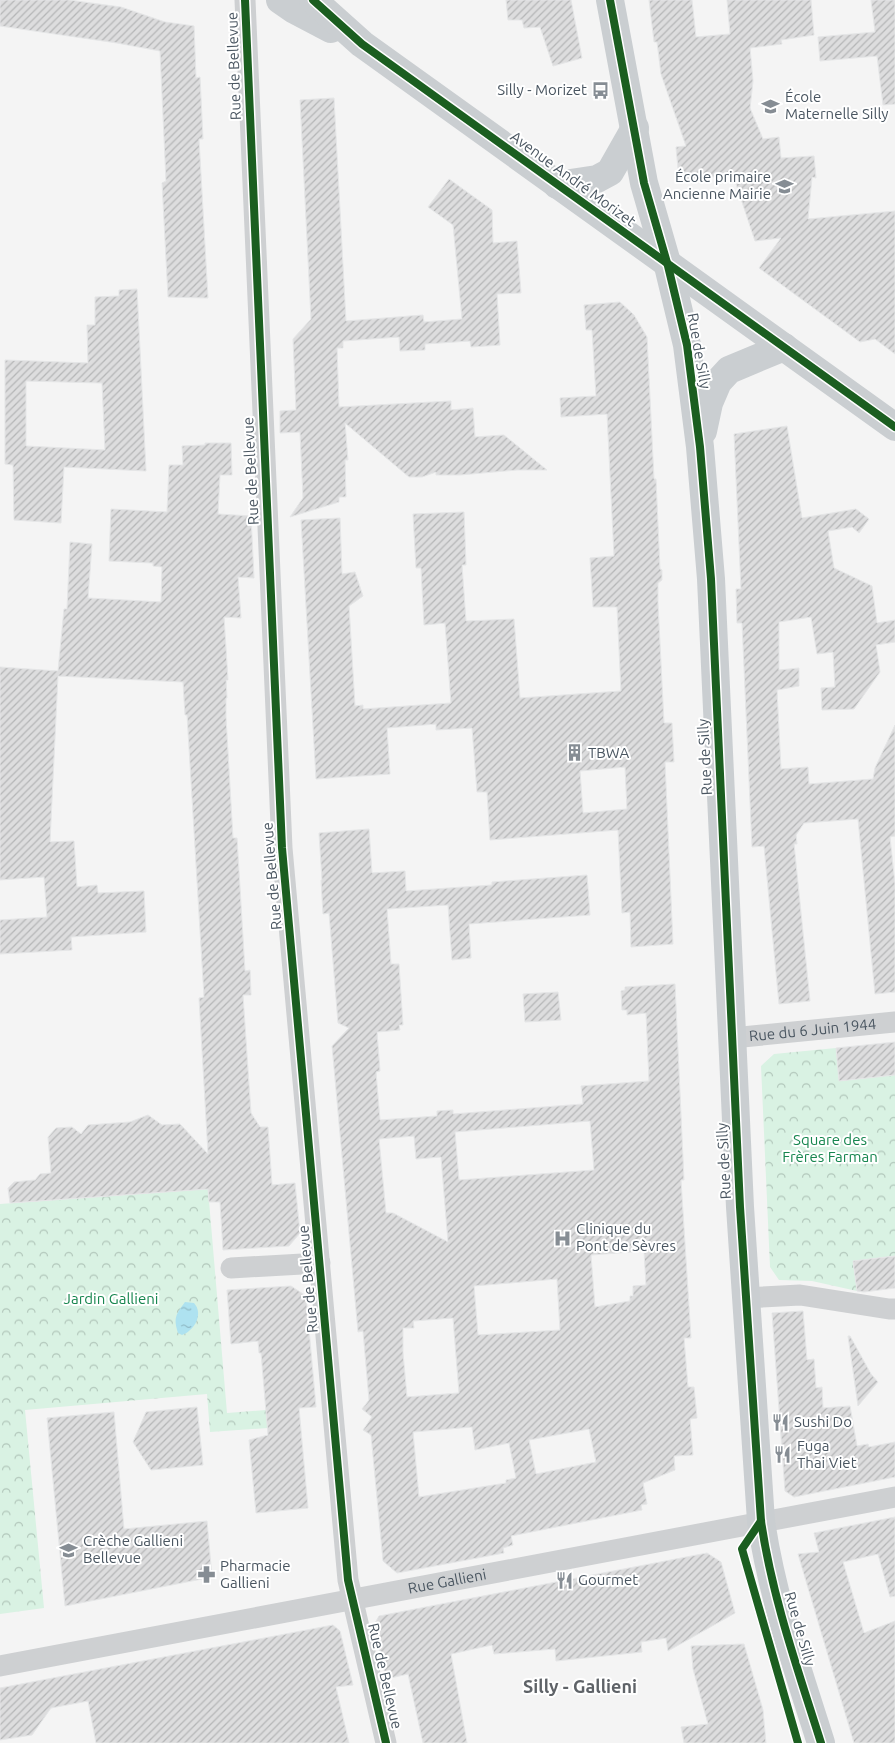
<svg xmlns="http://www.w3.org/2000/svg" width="895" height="1743" font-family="Ubuntu,sans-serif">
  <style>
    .park { fill: url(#park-crowns) }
    .water { fill: url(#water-ripples) }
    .building { fill: url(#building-hatch); stroke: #e5e6e7; fill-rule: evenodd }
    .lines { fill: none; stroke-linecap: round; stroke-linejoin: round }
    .minor { stroke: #ced0d2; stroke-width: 21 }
    .major { stroke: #caced1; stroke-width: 28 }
    .cycleway-casing { stroke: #fff; stroke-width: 11 }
    .cycleway { stroke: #1b5e20; stroke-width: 8 }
    .labels { text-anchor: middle; stroke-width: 4; stroke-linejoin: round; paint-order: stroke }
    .street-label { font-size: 15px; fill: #4a5661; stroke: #fff }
    .poi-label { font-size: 15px; fill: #4a5661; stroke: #fff; text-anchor: start }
    .park-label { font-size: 15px; fill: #17864f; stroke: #fff }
    .quarter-label { font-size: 18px; font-weight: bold; fill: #5f6368; stroke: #fff }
  </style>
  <defs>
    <pattern id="park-crowns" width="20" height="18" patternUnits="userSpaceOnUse" patternTransform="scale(1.25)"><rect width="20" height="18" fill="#d9f2e3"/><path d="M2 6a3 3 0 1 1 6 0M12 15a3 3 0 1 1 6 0" fill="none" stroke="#b2c7bb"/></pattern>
    <pattern id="water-ripples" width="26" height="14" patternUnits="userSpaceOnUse" patternTransform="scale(1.25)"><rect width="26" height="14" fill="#aee2f0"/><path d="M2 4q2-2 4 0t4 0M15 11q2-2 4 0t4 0" fill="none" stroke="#90bac6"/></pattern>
    <pattern id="building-hatch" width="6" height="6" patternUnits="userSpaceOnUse" patternTransform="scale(1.25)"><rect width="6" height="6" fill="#ddddde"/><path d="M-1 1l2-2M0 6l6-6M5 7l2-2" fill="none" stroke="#b5b6b7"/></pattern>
  </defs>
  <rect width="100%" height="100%" fill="#f4f4f4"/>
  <g class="park">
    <path d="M 836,1048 L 895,1075 L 895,1256 L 853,1261 L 857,1291 L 812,1281 L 779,1280 L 770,1267 L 761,1066 L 774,1054 Z"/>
    <path d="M 208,1189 L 227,1413 L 266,1410 L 268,1428 L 210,1432 L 207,1394 L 25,1410 L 44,1608 L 0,1614 L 0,1204 Z"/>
  </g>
  <path class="water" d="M 185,1302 L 194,1303 C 204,1314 194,1331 182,1335 L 178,1333 C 173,1318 176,1314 185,1302 Z"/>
  <g class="building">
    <path d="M 0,0 L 69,0 L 121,7 L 165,22 L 194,26 L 196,78 L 200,77 L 203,139 L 199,139 L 208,298 L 168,297 L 162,183 L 166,181 L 160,51 L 117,43 L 0,26 Z"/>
    <path d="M 506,0 L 571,0 L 582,58 L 553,66 L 540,27 L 524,28 L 522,20 L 508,20 Z"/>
    <path d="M 649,0 L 692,0 L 696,37 L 730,34 L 727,0 L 811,0 L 814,35 L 781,40 L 782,44 L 750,48 L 753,81 L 750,108 L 763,139 L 779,137 L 781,158 L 814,156 L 816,178 L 812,177 L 808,219 L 895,211 L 895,354 L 875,339 L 860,342 L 759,268 L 781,238 L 755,241 L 733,175 L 679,180 L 676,147 L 686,146 L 661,74 L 657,42 L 654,42 Z"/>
    <path d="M 871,0 L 895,0 L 895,104 L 883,105 L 877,56 L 820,61 L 818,37 L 875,32 Z"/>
    <path d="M 334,98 L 346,321 L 423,315 L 424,322 L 462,319 L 453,225 L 428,207 L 449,179 L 492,210 L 493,243 L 517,241 L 521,293 L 497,294 L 500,345 L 471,347 L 470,341 L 425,344 L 425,350 L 400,351 L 399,337 L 343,341 L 343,348 L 337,348 L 339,407 L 451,401 L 451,410 L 473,408 L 475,437 L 504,435 L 547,470 L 517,470 L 460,475 L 436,475 L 436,472 L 422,477 L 409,477 L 345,423 L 348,460 L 345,460 L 346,497 L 339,497 L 339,502 L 290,517 L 303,498 L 300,432 L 280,433 L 280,411 L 296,410 L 293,339 L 311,319 L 300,100 Z"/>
    <path d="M 137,289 L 146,471 L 64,467 L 61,523 L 14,520 L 13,465 L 5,464 L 5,360 L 88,363 L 87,325 L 95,325 L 95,297 L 119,296 L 119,290 ZM 26,381 L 102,383 L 105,450 L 26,446 Z"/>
    <path d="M 620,302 L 634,315 L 647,337 L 654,479 L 656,479 L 660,569 L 662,570 L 662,580 L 658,583 L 658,604 L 664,723 L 672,723 L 674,762 L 665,762 L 673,944 L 631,947 L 630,912 L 622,913 L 618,830 L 490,840 L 487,792 L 477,792 L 472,728 L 436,730 L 436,724 L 387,728 L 390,774 L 316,779 L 301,520 L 340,518 L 342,574 L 355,572 L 363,596 L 349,606 L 355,706 L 363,705 L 363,709 L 451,703 L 445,623 L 424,625 L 421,568 L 416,568 L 413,514 L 464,512 L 466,565 L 462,565 L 466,621 L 514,619 L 520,698 L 621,691 L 617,607 L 593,607 L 590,558 L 614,556 L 607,414 L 561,417 L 560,398 L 596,396 L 592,330 L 586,330 L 584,305 ZM 625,767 L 627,809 L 583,813 L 580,771 Z"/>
    <path d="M 787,426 L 802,518 L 856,509 L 869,519 L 859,533 L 852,527 L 828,531 L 834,568 L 872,586 L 877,623 L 895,620 L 895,642 L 876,645 L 880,672 L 854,709 L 822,710 L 821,688 L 835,687 L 833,652 L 817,654 L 811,617 L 779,622 L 779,670 L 799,668 L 799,686 L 777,690 L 781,769 L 808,767 L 809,784 L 873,779 L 875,768 L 895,725 L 895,836 L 890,837 L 895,884 L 895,992 L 875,994 L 858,819 L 804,823 L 796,835 L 797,844 L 794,844 L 810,1001 L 779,1004 L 764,846 L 752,847 L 742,623 L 737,623 L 736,589 L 741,589 L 734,434 Z"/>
    <path d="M 205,443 L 231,443 L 232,475 L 220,475 L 218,514 L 251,516 L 254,578 L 238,577 L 241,618 L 224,617 L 228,680 L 226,680 L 227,698 L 226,698 L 226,717 L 233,838 L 237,838 L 245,971 L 250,970 L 251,995 L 243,995 L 249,1084 L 251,1113 L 260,1127 L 268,1127 L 272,1185 L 295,1183 L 300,1233 L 289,1246 L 223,1250 L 220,1202 L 209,1202 L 208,1189 L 10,1203 L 8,1188 L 14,1182 L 35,1180 L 40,1174 L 51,1173 L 48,1137 L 56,1128 L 72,1127 L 81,1134 L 88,1125 L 130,1122 L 148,1115 L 162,1125 L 180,1124 L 208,1154 L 199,998 L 204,997 L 187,715 L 185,715 L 183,682 L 58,676 L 50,842 L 74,841 L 77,887 L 97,885 L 98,893 L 144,891 L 146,932 L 71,937 L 72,950 L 0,954 L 0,920 L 47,917 L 44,877 L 0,880 L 0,667 L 58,671 L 64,609 L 67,609 L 70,542 L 92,544 L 88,598 L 161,602 L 162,567 L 153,566 L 153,563 L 109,561 L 111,509 L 167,512 L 169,465 L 183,465 L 182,446 L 205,445 Z"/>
    <path d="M 369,829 L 372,873 L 405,871 L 406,891 L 492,885 L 492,882 L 587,875 L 590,915 L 469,924 L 471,958 L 452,960 L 448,905 L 387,909 L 391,964 L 399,964 L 403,1025 L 399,1025 L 400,1030 L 377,1032 L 380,1071 L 376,1072 L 380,1120 L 437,1116 L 437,1111 L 453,1110 L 453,1114 L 583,1104 L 581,1086 L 649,1081 L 646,1013 L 627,1015 L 627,1010 L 622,1010 L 621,991 L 625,990 L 625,987 L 675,984 L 684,1180 L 681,1180 L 691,1338 L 684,1338 L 688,1387 L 694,1387 L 697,1418 L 690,1419 L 693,1455 L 674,1456 L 675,1470 L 643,1483 L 647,1504 L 641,1505 L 642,1510 L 511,1536 L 513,1545 L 503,1548 L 504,1553 L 397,1573 L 383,1561 L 371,1435 L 363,1430 L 372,1417 L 362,1409 L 369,1400 L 363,1331 L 358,1332 L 332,1046 L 349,1028 L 338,1023 L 329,913 L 323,914 L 321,880 L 322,880 L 319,833 ZM 590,1121 L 594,1170 L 459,1180 L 455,1132 ZM 414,1136 L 416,1159 L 441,1157 L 448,1242 L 393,1213 L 386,1213 L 379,1139 ZM 644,1251 L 646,1285 L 633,1286 L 633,1296 L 630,1296 L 630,1301 L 595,1307 L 591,1255 ZM 557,1279 L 560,1330 L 478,1335 L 474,1286 ZM 453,1318 L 459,1393 L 407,1397 L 403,1353 L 403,1328 L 414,1328 L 413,1321 ZM 472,1427 L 475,1450 L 509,1443 L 516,1478 L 506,1480 L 506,1483 L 419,1497 L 413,1432 ZM 589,1429 L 596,1462 L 536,1474 L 529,1440 Z"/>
    <path d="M 558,992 L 561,1020 L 525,1022 L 523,994 Z"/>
    <path d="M 895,1042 L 895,1075 L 839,1081 L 836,1048 Z"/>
    <path d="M 895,1256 L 895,1288 L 864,1292 L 857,1291 L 853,1261 Z"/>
    <path d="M 291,1286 L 306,1296 L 316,1407 L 299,1408 L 308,1508 L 256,1513 L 249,1440 L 268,1435 L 261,1353 L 259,1353 L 258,1341 L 231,1344 L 227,1290 Z"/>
    <path d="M 803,1311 L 807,1360 L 814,1359 L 816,1388 L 822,1387 L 823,1408 L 850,1406 L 857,1446 L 868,1444 L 869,1447 L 895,1442 L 895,1477 L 794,1497 L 785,1491 L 772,1313 Z"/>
    <path d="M 848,1336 L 850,1336 L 871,1374 L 878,1382 L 858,1406 Z"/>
    <path d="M 197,1407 L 203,1465 L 151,1470 L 133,1442 L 146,1412 Z"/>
    <path d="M 114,1412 L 124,1529 L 207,1521 L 212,1577 L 65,1606 L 47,1418 Z"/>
    <path d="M 895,1517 L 895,1596 L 890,1597 L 878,1554 L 843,1562 L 864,1633 L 895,1621 L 895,1743 L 854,1743 L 798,1554 L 819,1552 L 814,1533 Z"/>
    <path d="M 707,1553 L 721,1562 L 735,1613 L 668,1651 L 666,1638 L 641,1642 L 642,1652 L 556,1661 L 555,1649 L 494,1654 L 492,1645 L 451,1654 L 467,1743 L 423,1743 L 408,1674 L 386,1679 L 374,1625 L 379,1616 Z"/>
    <path d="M 333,1625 L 340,1631 L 353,1685 L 336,1687 L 349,1743 L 96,1743 L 88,1701 L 51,1708 L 32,1735 L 0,1740 L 0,1688 Z"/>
    <path d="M 744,1644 L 763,1710 L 766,1743 L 684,1743 L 681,1727 L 708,1724 L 693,1669 L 691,1646 Z"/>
  </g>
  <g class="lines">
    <g class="minor">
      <path d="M 245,0 L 282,848 L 348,1580 L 386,1743"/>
      <path id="s1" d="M 732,1038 L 895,1022"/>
      <path d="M 231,1268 L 320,1263"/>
      <path d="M 745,1298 L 800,1295 L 889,1309 L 895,1309"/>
      <path id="s2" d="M 0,1666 L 895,1497"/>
    </g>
    <g class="major">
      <path d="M 280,0 L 293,9 L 331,29"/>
      <path d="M 313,0 L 362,44 L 895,427"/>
      <path d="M 610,0 L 644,183 L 668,266 L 687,345 L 700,447 L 711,579 L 740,1207 L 761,1521 C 772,1597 798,1670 821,1743"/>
      <path d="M 557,185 L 597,179 L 610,172 L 635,128"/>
      <path d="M 703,431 L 709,403 L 718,382 L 729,370 L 784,347"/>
    </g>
    <defs>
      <g id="cycleway">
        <path d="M 245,0 L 282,848 L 348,1580 L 386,1743"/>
        <path d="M 313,0 L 362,44 L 895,427"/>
        <path d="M 610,0 L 644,183 L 668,266 L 687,345 L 700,447 L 711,579 L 740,1207 L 761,1521 C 772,1597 798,1670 821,1743"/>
        <path d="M 761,1521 L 742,1549 L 798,1743"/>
      </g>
    </defs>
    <use href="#cycleway" class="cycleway-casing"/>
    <use href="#cycleway" class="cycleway"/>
  </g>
  <defs>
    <symbol id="bus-bare" viewBox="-9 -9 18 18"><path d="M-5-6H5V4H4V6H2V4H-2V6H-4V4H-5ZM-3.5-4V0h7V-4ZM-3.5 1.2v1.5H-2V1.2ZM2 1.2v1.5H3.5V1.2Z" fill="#868d94" stroke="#fff" stroke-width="2.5" paint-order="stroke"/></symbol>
    <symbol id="school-bare" viewBox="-9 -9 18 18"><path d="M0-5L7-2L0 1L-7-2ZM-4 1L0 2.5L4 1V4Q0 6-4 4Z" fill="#868d94" stroke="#fff" stroke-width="2.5" paint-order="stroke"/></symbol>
    <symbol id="building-bare" viewBox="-9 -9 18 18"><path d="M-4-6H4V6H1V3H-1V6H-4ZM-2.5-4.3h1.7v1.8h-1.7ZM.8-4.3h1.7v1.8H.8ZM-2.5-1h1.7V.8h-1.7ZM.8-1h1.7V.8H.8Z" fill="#868d94" stroke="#fff" stroke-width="2.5" paint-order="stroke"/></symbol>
    <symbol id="hospital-bare" viewBox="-9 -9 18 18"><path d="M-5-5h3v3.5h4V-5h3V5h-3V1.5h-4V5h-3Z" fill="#868d94" stroke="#fff" stroke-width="2.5" paint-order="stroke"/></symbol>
    <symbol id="restaurant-bare" viewBox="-9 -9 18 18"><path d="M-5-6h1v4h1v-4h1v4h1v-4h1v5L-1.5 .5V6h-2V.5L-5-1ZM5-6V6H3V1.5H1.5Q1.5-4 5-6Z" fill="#868d94" stroke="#fff" stroke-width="2.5" paint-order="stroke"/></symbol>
    <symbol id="pharmacy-bare" viewBox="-9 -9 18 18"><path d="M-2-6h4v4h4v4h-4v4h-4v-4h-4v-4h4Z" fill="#868d94" stroke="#fff" stroke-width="2.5" paint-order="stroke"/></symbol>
  </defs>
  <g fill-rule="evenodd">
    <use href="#bus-bare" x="588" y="78" width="25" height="25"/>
    <use href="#school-bare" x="758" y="94" width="25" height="25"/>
    <use href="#school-bare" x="772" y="174" width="25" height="25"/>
    <use href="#building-bare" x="562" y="740" width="25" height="25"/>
    <use href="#hospital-bare" x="550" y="1226" width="25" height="25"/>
    <use href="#restaurant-bare" x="768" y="1410" width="25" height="25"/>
    <use href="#restaurant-bare" x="770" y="1442" width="25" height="25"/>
    <use href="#school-bare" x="56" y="1538" width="25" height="25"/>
    <use href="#pharmacy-bare" x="194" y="1562" width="25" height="25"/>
    <use href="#restaurant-bare" x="552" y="1568" width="25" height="25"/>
  </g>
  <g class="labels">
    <g class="street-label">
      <text transform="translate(234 66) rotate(-92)" y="5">Rue de Bellevue</text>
      <text transform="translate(573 179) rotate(36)" y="5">Avenue André Morizet</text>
      <text transform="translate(699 351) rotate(80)" y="5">Rue de Silly</text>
      <text transform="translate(251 471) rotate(-93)" y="5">Rue de Bellevue</text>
      <text transform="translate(705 757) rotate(-93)" y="5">Rue de Silly</text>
      <text transform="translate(272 876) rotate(-95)" y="5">Rue de Bellevue</text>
      <text dy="5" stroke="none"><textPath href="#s1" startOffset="81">Rue du 6 Juin 1944</textPath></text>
      <text transform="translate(724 1161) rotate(-93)" y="5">Rue de Silly</text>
      <text transform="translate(308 1279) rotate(-95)" y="5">Rue de Bellevue</text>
      <text dy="5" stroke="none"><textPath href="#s2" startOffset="455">Rue Gallieni</textPath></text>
      <text transform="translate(800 1629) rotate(74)" y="5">Rue de Silly</text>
      <text transform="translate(385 1676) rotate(77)" y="5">Rue de Bellevue</text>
    </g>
    <g class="poi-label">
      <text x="587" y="95" text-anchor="end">Silly - Morizet</text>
      <text x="785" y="102">École<tspan x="785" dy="17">Maternelle Silly</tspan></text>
      <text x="771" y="182" text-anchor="end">École primaire<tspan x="771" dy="17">Ancienne Mairie</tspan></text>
      <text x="588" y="758">TBWA</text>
      <text x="576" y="1234">Clinique du<tspan x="576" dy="17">Pont de Sèvres</tspan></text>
      <text x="794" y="1427">Sushi Do</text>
      <text x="797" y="1451">Fuga<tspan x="797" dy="17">Thai Viet</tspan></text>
      <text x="83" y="1546">Crèche Gallieni<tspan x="83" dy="17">Bellevue</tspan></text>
      <text x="220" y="1571">Pharmacie<tspan x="220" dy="17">Gallieni</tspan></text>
      <text x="578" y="1585">Gourmet</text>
    </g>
    <g class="park-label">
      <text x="830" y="1145">Square des<tspan x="830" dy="17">Frères Farman</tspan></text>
      <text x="111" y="1304">Jardin Gallieni</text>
    </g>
    <g class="quarter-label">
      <text x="580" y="1693">Silly - Gallieni</text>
    </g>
  </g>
</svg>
